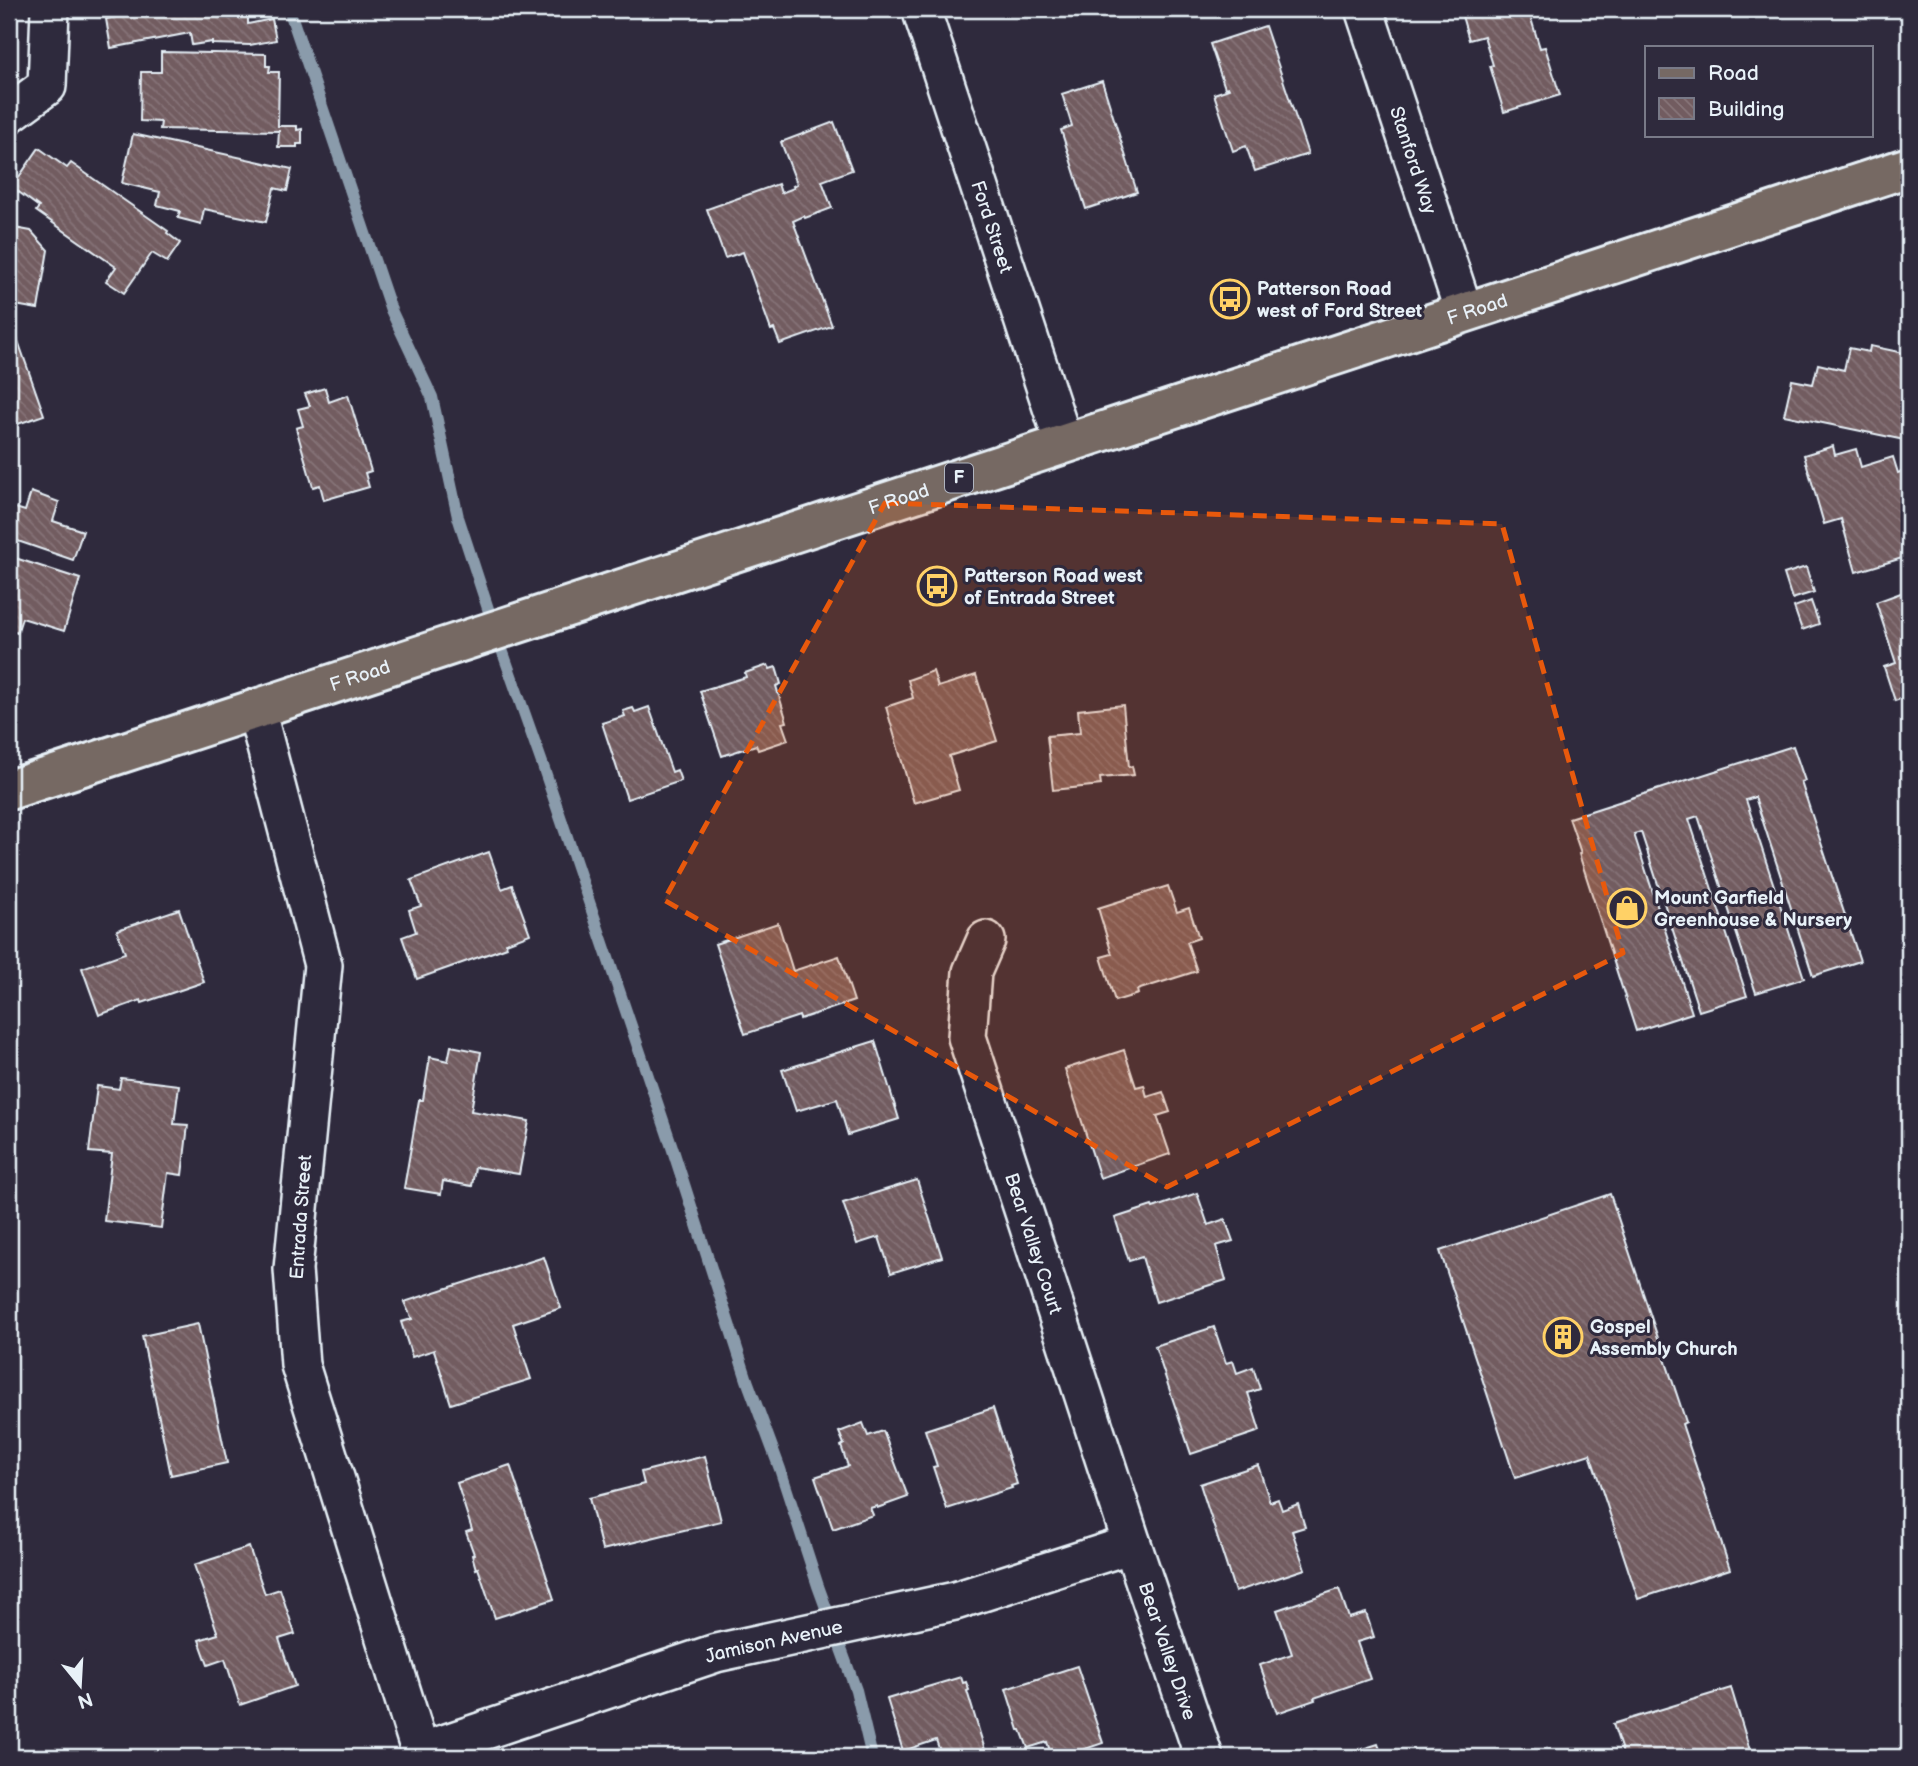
<svg xmlns="http://www.w3.org/2000/svg" width="1918" height="1766" font-family="'Balsamiq Sans',sans-serif">
  <style>
    .lines { fill: none; stroke-linecap: round; stroke-linejoin: round }
    .stream { stroke: #8a9bab; stroke-width: 12 }
    .building { fill: url(#building-back-hatch); stroke: #e8f1f8; stroke-width: 2 }
    .minor-casing { stroke: #e8f1f8; stroke-width: 42 }
    .primary-casing { stroke: #e8f1f8; stroke-width: 44 }
    .minor { stroke: #2f2a3d; stroke-width: 37 }
    .primary { stroke: #766964; stroke-width: 38 }
    .marked { fill: #e8590c; fill-opacity: 0.2; stroke: #e8590c; stroke-width: 5; stroke-dasharray: 14 9; stroke-linejoin: round }
    .labels { text-anchor: middle; stroke-width: 6; stroke-linejoin: round; paint-order: stroke }
    .shield { fill: #2f2a3d; stroke: #b0b5c0; stroke-width: 2 }
    .shield-label { font-size: 18px; font-weight: bold; fill: #e8f1f8 }
    .street-label { font-size: 19px; fill: #e8f1f8; stroke: #2f2a3d }
    .poi-label { font-size: 19px; font-weight: bold; fill: #e8f1f8; stroke: #2f2a3d; text-anchor: start }
  </style>
  <defs>
    <pattern id="building-back-hatch" width="6" height="6" patternUnits="userSpaceOnUse" patternTransform="scale(1.75)"><rect width="6" height="6" fill="#725c60"/><path d="M-1 5l2 2M0 0l6 6M5-1l2 2" fill="none" stroke="#867478"/></pattern>
  </defs>
  <rect width="100%" height="100%" fill="#2f2a3d"/>
  <filter id="ink" filterUnits="userSpaceOnUse"><feTurbulence type="fractalNoise" baseFrequency=".0143" numOctaves="2"/><feDisplacementMap in="SourceGraphic" scale="14" xChannelSelector="R" yChannelSelector="G"/><feConvolveMatrix kernelMatrix="1 2 1 2 8 2 1 2 1" color-interpolation-filters="sRGB"/></filter>
  <g filter="url(#ink)">
    <g class="lines">
      <path class="stream" d="M 289,9 L 391,310 L 432,397 L 458,517 L 495,630 L 542,763 L 672,1147 L 747,1380 L 780,1469 L 818,1586 L 856,1690 L 872,1757"/>
    </g>
    <g class="building">
      <path d="M 142,9 L 259,9 L 259,11 L 248,13 L 248,24 L 272,19 L 276,40 L 250,45 L 212,44 L 212,42 L 192,45 L 190,33 L 111,48 L 106,19 L 143,12 Z"/>
      <path d="M 1460,9 L 1528,9 L 1540,48 L 1545,47 L 1560,95 L 1504,112 L 1490,66 L 1493,65 L 1484,36 L 1469,40 Z"/>
      <path d="M 1265,26 L 1308,154 L 1255,171 L 1246,146 L 1233,151 L 1214,94 L 1229,89 L 1228,87 L 1225,88 L 1210,44 Z"/>
      <path d="M 161,52 L 266,54 L 266,66 L 270,66 L 269,72 L 279,72 L 278,126 L 297,126 L 297,130 L 302,129 L 302,144 L 297,144 L 297,147 L 278,147 L 279,131 L 160,129 L 161,122 L 140,121 L 141,72 L 161,72 Z"/>
      <path d="M 1102,81 L 1137,192 L 1086,209 L 1061,130 L 1072,126 L 1062,94 Z"/>
      <path d="M 834,122 L 852,170 L 822,181 L 832,208 L 805,218 L 804,216 L 793,221 L 832,326 L 780,344 L 774,329 L 771,330 L 743,252 L 725,258 L 707,209 L 778,184 L 781,193 L 794,188 L 793,186 L 797,184 L 781,142 Z"/>
      <path d="M 133,134 L 292,169 L 287,191 L 274,188 L 266,222 L 204,209 L 201,224 L 178,218 L 180,211 L 157,205 L 160,192 L 122,183 Z"/>
      <path d="M 39,148 L 67,168 L 71,163 L 168,231 L 167,233 L 180,243 L 167,262 L 152,253 L 124,293 L 106,281 L 116,267 L 36,211 L 39,207 L 12,187 Z"/>
      <path d="M 9,227 L 31,231 L 48,250 L 38,309 L 9,304 Z"/>
      <path d="M 17,338 L 44,415 L 9,427 L 9,341 Z"/>
      <path d="M 1870,346 L 1909,354 L 1909,441 L 1784,415 L 1792,380 L 1813,384 L 1818,364 L 1844,370 L 1849,348 L 1869,352 Z"/>
      <path d="M 325,388 L 329,402 L 348,395 L 371,471 L 365,473 L 369,487 L 324,500 L 320,485 L 313,487 L 296,428 L 303,426 L 298,409 L 310,406 L 305,394 Z"/>
      <path d="M 1833,446 L 1835,455 L 1856,449 L 1861,467 L 1893,457 L 1898,473 L 1909,469 L 1909,556 L 1856,572 L 1841,519 L 1824,524 L 1804,455 Z"/>
      <path d="M 31,492 L 59,502 L 53,521 L 83,531 L 73,560 L 9,538 L 9,506 L 25,511 Z"/>
      <path d="M 9,556 L 80,579 L 64,631 L 22,618 L 17,633 L 9,630 Z"/>
      <path d="M 1806,567 L 1814,592 L 1792,599 L 1784,574 Z"/>
      <path d="M 1909,590 L 1909,696 L 1895,701 L 1884,667 L 1896,663 L 1876,602 Z"/>
      <path d="M 1811,601 L 1819,624 L 1802,630 L 1794,607 Z"/>
      <path d="M 768,665 L 770,669 L 776,667 L 781,684 L 776,686 L 787,722 L 782,723 L 788,740 L 758,750 L 756,745 L 722,756 L 700,691 L 746,677 L 745,673 Z"/>
      <path d="M 933,671 L 938,687 L 976,675 L 997,741 L 949,756 L 959,790 L 914,803 L 886,707 L 913,698 L 908,680 Z"/>
      <path d="M 1123,705 L 1129,767 L 1132,766 L 1134,775 L 1100,778 L 1101,785 L 1053,790 L 1047,736 L 1080,733 L 1078,710 Z"/>
      <path d="M 649,707 L 672,772 L 677,770 L 681,781 L 627,799 L 602,723 L 625,716 L 623,711 L 633,708 L 635,712 Z"/>
      <path d="M 1793,746 L 1805,781 L 1801,782 L 1860,961 L 1813,976 L 1755,797 L 1746,800 L 1804,978 L 1756,993 L 1698,816 L 1689,819 L 1747,996 L 1699,1011 L 1641,832 L 1634,834 L 1692,1013 L 1636,1031 L 1579,854 L 1581,853 L 1569,818 Z"/>
      <path d="M 489,852 L 502,889 L 512,885 L 530,934 L 506,943 L 507,947 L 417,979 L 402,937 L 416,932 L 409,910 L 421,906 L 411,880 Z"/>
      <path d="M 1168,886 L 1177,912 L 1189,908 L 1199,938 L 1187,942 L 1197,971 L 1137,990 L 1138,994 L 1115,1001 L 1101,957 L 1112,954 L 1098,908 Z"/>
      <path d="M 179,909 L 204,982 L 142,1003 L 141,1000 L 99,1015 L 82,968 L 125,953 L 117,930 Z"/>
      <path d="M 778,923 L 793,971 L 839,956 L 854,1001 L 800,1019 L 799,1016 L 745,1034 L 715,944 Z"/>
      <path d="M 875,1041 L 899,1119 L 848,1135 L 837,1099 L 796,1111 L 782,1070 Z"/>
      <path d="M 451,1046 L 481,1052 L 471,1111 L 529,1121 L 519,1174 L 475,1167 L 472,1186 L 443,1181 L 441,1194 L 404,1188 L 419,1100 L 423,1100 L 430,1057 L 448,1061 Z"/>
      <path d="M 1124,1050 L 1136,1087 L 1144,1085 L 1147,1097 L 1163,1092 L 1170,1112 L 1157,1116 L 1170,1154 L 1100,1178 L 1065,1069 Z"/>
      <path d="M 121,1078 L 179,1085 L 174,1124 L 188,1125 L 182,1175 L 168,1173 L 161,1228 L 104,1221 L 112,1154 L 89,1152 L 97,1086 L 119,1089 Z"/>
      <path d="M 917,1180 L 942,1257 L 891,1273 L 879,1237 L 857,1244 L 843,1203 Z"/>
      <path d="M 1197,1193 L 1208,1225 L 1225,1219 L 1233,1241 L 1216,1246 L 1226,1280 L 1156,1302 L 1142,1257 L 1129,1261 L 1115,1218 L 1152,1206 L 1153,1208 Z"/>
      <path d="M 1610,1194 L 1686,1422 L 1682,1424 L 1730,1569 L 1638,1599 L 1590,1454 L 1515,1478 L 1440,1251 Z"/>
      <path d="M 544,1257 L 561,1308 L 513,1324 L 531,1379 L 451,1404 L 434,1350 L 412,1357 L 401,1322 L 412,1319 L 404,1302 Z"/>
      <path d="M 198,1324 L 227,1463 L 171,1475 L 142,1336 Z"/>
      <path d="M 1214,1327 L 1226,1363 L 1233,1361 L 1237,1373 L 1253,1367 L 1260,1389 L 1248,1393 L 1260,1431 L 1191,1454 L 1155,1346 Z"/>
      <path d="M 993,1408 L 1017,1484 L 1011,1486 L 1012,1488 L 947,1509 L 933,1467 L 937,1466 L 925,1430 Z"/>
      <path d="M 863,1423 L 868,1436 L 883,1431 L 908,1497 L 877,1508 L 877,1506 L 870,1508 L 873,1515 L 833,1529 L 815,1477 L 848,1466 L 841,1446 L 844,1444 L 839,1432 Z"/>
      <path d="M 705,1456 L 721,1521 L 602,1550 L 589,1498 L 644,1484 L 641,1472 Z"/>
      <path d="M 510,1465 L 554,1599 L 495,1618 L 478,1568 L 476,1569 L 472,1555 L 474,1554 L 466,1532 L 472,1530 L 457,1483 Z"/>
      <path d="M 1258,1465 L 1270,1502 L 1278,1499 L 1282,1510 L 1298,1504 L 1305,1527 L 1292,1531 L 1305,1569 L 1235,1592 L 1200,1484 Z"/>
      <path d="M 249,1547 L 265,1594 L 280,1589 L 295,1634 L 279,1639 L 295,1686 L 240,1705 L 225,1659 L 208,1665 L 199,1640 L 218,1634 L 194,1565 Z"/>
      <path d="M 1339,1589 L 1349,1618 L 1366,1613 L 1374,1637 L 1357,1642 L 1370,1679 L 1314,1698 L 1315,1700 L 1277,1713 L 1260,1665 L 1292,1654 L 1277,1610 Z"/>
      <path d="M 1077,1666 L 1103,1743 L 1062,1757 L 1052,1757 L 1047,1742 L 1028,1748 L 1021,1730 L 1019,1730 L 1006,1689 Z"/>
      <path d="M 961,1677 L 963,1683 L 966,1682 L 969,1690 L 967,1691 L 985,1750 L 960,1757 L 942,1757 L 936,1740 L 903,1751 L 887,1699 Z"/>
      <path d="M 1731,1688 L 1752,1757 L 1624,1757 L 1613,1724 Z"/>
      <path d="M 1378,1744 L 1383,1757 L 1337,1757 Z"/>
      <path d="M 801,1751 L 803,1757 L 782,1757 Z"/>
    </g>
    <g class="lines">
      <defs>
        <g id="minor">
          <path id="s1" d="M 921,9 L 1064,444"/>
          <path id="s2" d="M 1364,9 L 1464,312"/>
          <path d="M 9,114 L 47,86 L 50,9"/>
          <path d="M 256,709 L 323,965 L 293,1269 L 300,1365 L 422,1757"/>
          <path id="s3" d="M 986,940 L 972,972 L 967,1037 L 1132,1544 L 1204,1757"/>
          <path id="s4" d="M 420,1752 L 716,1653 L 955,1601 L 1132,1544"/>
        </g>
        <g id="primary">
          <path id="s5" d="M 9,790 L 1909,167"/>
        </g>
      </defs>
      <use href="#minor" class="minor-casing"/>
      <use href="#primary" class="primary-casing"/>
      <use href="#minor" class="minor"/>
      <use href="#primary" class="primary"/>
    </g>
  </g>
  <path class="marked" d="M 885,503 L 1502,524 L 1623,953 L 1167,1187 L 664,900 Z"/>
  <defs>
    <symbol id="bus-ring" viewBox="-11 -11 22 22"><circle r="9.5" fill="#2f2a3d" stroke="#ffd166" stroke-width="1.5"/><path d="M-5-6H5V4H4V6H2V4H-2V6H-4V4H-5ZM-3.5-4V0h7V-4ZM-3.5 1.2v1.5H-2V1.2ZM2 1.2v1.5H3.5V1.2Z" fill="#ffd166"/></symbol>
    <symbol id="shop-ring" viewBox="-11 -11 22 22"><circle r="9.5" fill="#2f2a3d" stroke="#ffd166" stroke-width="1.5"/><path d="M-5-2.5h2.3a2.7 3.5 0 0 1 5.4 0H5L5.5 6h-11ZM-1.5-2.5h3a1.5 2.3 0 0 0-3 0Z" fill="#ffd166"/></symbol>
    <symbol id="building-ring" viewBox="-11 -11 22 22"><circle r="9.5" fill="#2f2a3d" stroke="#ffd166" stroke-width="1.5"/><path d="M-4-6H4V6H1V3H-1V6H-4ZM-2.5-4.3h1.7v1.8h-1.7ZM.8-4.3h1.7v1.8H.8ZM-2.5-1h1.7V.8h-1.7ZM.8-1h1.7V.8H.8Z" fill="#ffd166"/></symbol>
  </defs>
  <g fill-rule="evenodd">
    <use href="#bus-ring" x="1208" y="277" width="44" height="44"/>
    <use href="#bus-ring" x="915" y="564" width="44" height="44"/>
    <use href="#shop-ring" x="1605" y="886" width="44" height="44"/>
    <use href="#building-ring" x="1541" y="1315" width="44" height="44"/>
  </g>
  <g class="labels">
    <rect class="shield" x="945" y="463.5" width="28" height="29" rx="5"/>
    <g class="shield-label">
      <text x="959" y="484">F</text>
    </g>
    <g class="street-label">
      <text dy="7" stroke="none"><textPath href="#s2" startOffset="159">Stanford Way</textPath></text>
      <text dy="7" stroke="none"><textPath href="#s1" startOffset="229">Ford Street</textPath></text>
      <text dy="7" stroke="none"><textPath href="#s5" startOffset="1545">F Road</textPath></text>
      <text dy="7" stroke="none"><textPath href="#s5" startOffset="936">F Road</textPath></text>
      <text dy="7" stroke="none"><textPath href="#s5" startOffset="369">F Road</textPath></text>
      <text transform="translate(300 1217) rotate(-86)" y="7">Entrada Street</text>
      <text dy="7" stroke="none"><textPath href="#s3" startOffset="317">Bear Valley Court</textPath></text>
      <text dy="7" stroke="none"><textPath href="#s4" startOffset="371">Jamison Avenue</textPath></text>
      <text dy="7" stroke="none"><textPath href="#s3" startOffset="746">Bear Valley Drive</textPath></text>
    </g>
    <g class="poi-label">
      <text x="1257" y="295">Patterson Road<tspan x="1257" dy="22">west of Ford Street</tspan></text>
      <text x="964" y="582">Patterson Road west<tspan x="964" dy="22">of Entrada Street</tspan></text>
      <text x="1654" y="904">Mount Garfield<tspan x="1654" dy="22">Greenhouse &amp; Nursery</tspan></text>
      <text x="1590" y="1333">Gospel<tspan x="1590" dy="22">Assembly Church</tspan></text>
    </g>
  </g>
  <rect width="1918" height="1766" fill="none" stroke="#2f2a3d" stroke-width="35"/>
  <rect x="18" y="18" width="1883" height="1731" fill="none" stroke="#e8f1f8" stroke-width="2.5" filter="url(#ink)"/>
  <rect x="1645" y="46" width="228" height="91" fill="#2f2a3d" stroke="#797a88" stroke-width="2"/>
  <rect x="1659" y="68" width="35" height="10" fill="#766964" stroke="#797a88" stroke-width="2"/>
  <text x="1708" y="80" font-size="21" fill="#e8f1f8">Road</text>
  <rect x="1659" y="98" width="35" height="21" fill="url(#building-back-hatch)" stroke="#797a88" stroke-width="2"/>
  <text x="1708" y="116" font-size="21" fill="#e8f1f8">Building</text>
  <g transform="translate(80 1685) rotate(162)" stroke="#2f2a3d" stroke-width="5" paint-order="stroke">
  <path d="M0-5L12 26L0 18L-12 26Z" fill="#e8f1f8"/>
  <text y="-10" font-size="19" font-weight="bold" text-anchor="middle" fill="#e8f1f8">N</text>
  </g>
</svg>
